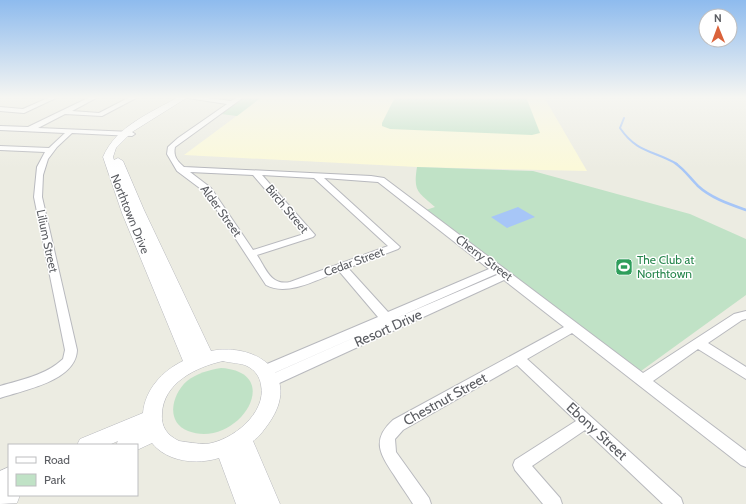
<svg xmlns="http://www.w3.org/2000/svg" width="746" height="504" font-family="Cabin,sans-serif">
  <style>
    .commercial { fill: #fbf9d9 }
    .green { fill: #c0e2c6 }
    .water { fill: #a7c6f7 }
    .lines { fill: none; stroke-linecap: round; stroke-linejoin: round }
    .stream-far1 { stroke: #a7c6f7; stroke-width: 2 }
    .stream { stroke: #a7c6f7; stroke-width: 2.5 }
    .minor-casing { stroke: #b8b9be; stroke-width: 2 }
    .tertiary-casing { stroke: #b8b9be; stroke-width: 1 }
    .minor { fill: #fff; fill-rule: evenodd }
    .tertiary { fill: #fff; fill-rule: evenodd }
    .labels { text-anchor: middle; stroke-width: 3; stroke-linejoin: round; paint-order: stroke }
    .street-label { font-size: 12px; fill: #5b5d62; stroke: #fff }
    .leisure-label { font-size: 12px; fill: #27864d; stroke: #fff; text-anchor: start }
    .near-street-label { font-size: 14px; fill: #5b5d62; stroke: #fff }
  </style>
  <rect width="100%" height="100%" fill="#ecece2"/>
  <path class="commercial" d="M 262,97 L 544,97 L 587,171 L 417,167 L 184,155 Z"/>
  <g class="green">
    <path d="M 246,97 L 262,97 L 237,116 L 221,114 Z"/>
    <path d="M 395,97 L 526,97 L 540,133 L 532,135 L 390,129 L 382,126 L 382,123 Z"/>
    <path d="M 417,167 L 533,171 L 690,214 L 746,239 L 746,295 L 641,371 L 426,210 L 435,207 C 418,192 413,192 417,167 Z"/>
    <path d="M 221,368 C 287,372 237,450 188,431 C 165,422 172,394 187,381 C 197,373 209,370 221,368 Z"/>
  </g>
  <path class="water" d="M 518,207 L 535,217 L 507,228 L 491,217 Z"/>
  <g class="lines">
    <path class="stream-far1" d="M 624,118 L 620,128 C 637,153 653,150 677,164"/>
    <path class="stream" d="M 675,163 C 684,169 690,178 698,186 C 711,198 729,204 746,210"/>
    <defs>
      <g id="minor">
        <path d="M 50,97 L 58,97 L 24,113 L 0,111 L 0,107 L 23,109 Z"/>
        <path d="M 90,97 L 98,97 L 72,111 L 99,113 L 130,97 L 138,97 L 102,116 L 65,114 L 38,128 L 132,132 L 135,134 L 132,136 L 72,133 L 57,147 L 48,159 L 43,175 L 42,197 L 77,350 C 76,381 24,390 0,398 L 0,386 C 21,380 46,375 63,359 L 65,350 L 34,197 L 37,167 L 45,152 L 0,150 L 0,146 L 49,148 L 65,133 L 0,130 L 0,126 L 28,127 Z"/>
        <path d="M 181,97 L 201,97 L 231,101 L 237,97 L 244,97 L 175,147 C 173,156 177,161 184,167 L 371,176 L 384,178 L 643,373 L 734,314 L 746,311 L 746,319 L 742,320 L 708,343 L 746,367 L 746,379 L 698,349 L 653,381 L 746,451 L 746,467 L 741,465 L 572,333 L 527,359 L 681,498 L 683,504 L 663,504 L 585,430 L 532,466 L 560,498 L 562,504 L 543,504 L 515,470 L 513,465 L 515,460 L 576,421 L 517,365 L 403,430 L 395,439 L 396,452 L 429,498 L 431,504 L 413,504 C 407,494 400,485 394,475 C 380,454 371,440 393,420 L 564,327 L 504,280 L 275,385 L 270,386 L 265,385 L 263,381 L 265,377 L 385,324 L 270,375 L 265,376 L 260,375 L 258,371 L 260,367 L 378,317 L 339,271 C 319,279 287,297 266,285 L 205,192 L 177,171 L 167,154 L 168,147 L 178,138 L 227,104 ZM 190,172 L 253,175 L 304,234 L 253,250 L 211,188 ZM 262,175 L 314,178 L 388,246 L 290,282 C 271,286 266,269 257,255 L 313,237 L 315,235 ZM 324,178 L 378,182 L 489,269 L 388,312 L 348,268 L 398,249 L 400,247 ZM 496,274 L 497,275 L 394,319 Z"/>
      </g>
      <g id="tertiary">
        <path d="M 178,97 L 188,97 L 132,132 L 116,148 L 113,157 L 114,160 L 118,158 L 123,161 L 144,210 L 211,351 C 258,342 302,376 269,423 C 264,430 260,436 253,441 L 280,504 L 258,504 L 237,452 L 258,504 L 236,504 L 219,458 C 197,465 167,462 152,443 L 137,450 L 137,445 L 116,445 L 118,441 L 109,445 L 77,445 L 80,439 L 143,413 C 145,390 162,371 183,361 L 122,213 L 103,157 C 116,126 151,113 178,97 ZM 223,361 C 230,363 241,363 247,366 C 255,370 260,377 261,385 C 267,413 232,441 206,444 C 198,444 187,442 179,441 C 167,435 161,427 162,414 C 163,383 196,367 223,361 Z"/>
        <path d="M 9,467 L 9,495 L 20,495 L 17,503 L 0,504 L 0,471 Z"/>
      </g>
    </defs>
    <use href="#minor" class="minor-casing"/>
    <use href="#tertiary" class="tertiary-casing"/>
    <use href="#minor" class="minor"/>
    <use href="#tertiary" class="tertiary"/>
  </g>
  <linearGradient id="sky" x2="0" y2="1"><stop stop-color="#8ebbee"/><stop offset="0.58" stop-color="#f6f6f2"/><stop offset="1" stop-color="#f6f6f2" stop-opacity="0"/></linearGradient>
  <rect width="746" height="168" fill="url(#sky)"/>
  <defs>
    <symbol id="stadium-square" viewBox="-11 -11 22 22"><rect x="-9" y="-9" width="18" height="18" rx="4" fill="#2e9e5b" stroke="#fff"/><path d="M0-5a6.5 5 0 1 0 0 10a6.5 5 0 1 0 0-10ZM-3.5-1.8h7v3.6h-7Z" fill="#fff"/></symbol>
  </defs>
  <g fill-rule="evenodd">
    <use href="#stadium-square" x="614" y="257" width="20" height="20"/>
  </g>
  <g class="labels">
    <g class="street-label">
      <text transform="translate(287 209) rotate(50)" y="4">Birch Street</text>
      <text transform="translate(221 211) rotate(54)" y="4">Alder Street</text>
      <text transform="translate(130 214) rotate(68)" y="4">Northtown Drive</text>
      <text transform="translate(47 241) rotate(78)" y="4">Lilium Street</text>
      <text transform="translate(484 258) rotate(37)" y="4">Cherry Street</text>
      <text transform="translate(354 262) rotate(-20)" y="4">Cedar Street</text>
    </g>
    <g class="leisure-label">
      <text x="637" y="264">The Club at<tspan x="637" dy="14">Northtown</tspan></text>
    </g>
    <g class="near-street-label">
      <text transform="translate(388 328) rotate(-24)" y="5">Resort Drive</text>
      <text transform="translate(445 399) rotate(-29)" y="5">Chestnut Street</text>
      <text transform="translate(597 431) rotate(43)" y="5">Ebony Street</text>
    </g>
  </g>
  <rect x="8" y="444" width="130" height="52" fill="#ffffff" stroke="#bdbec0"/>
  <rect x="16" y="457" width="20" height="6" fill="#ffffff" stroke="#bdbec0"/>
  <text x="44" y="464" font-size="12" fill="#5b5d62">Road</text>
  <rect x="16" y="474" width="20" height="12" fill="#c0e2c6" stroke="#bdbec0"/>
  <text x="44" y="484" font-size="12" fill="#5b5d62">Park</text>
  <g transform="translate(718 28) rotate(359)"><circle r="19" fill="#ffffff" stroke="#bdbec0"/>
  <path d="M0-3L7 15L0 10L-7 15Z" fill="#da623a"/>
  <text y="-6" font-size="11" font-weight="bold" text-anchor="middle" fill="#5b5d62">N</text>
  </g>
</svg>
